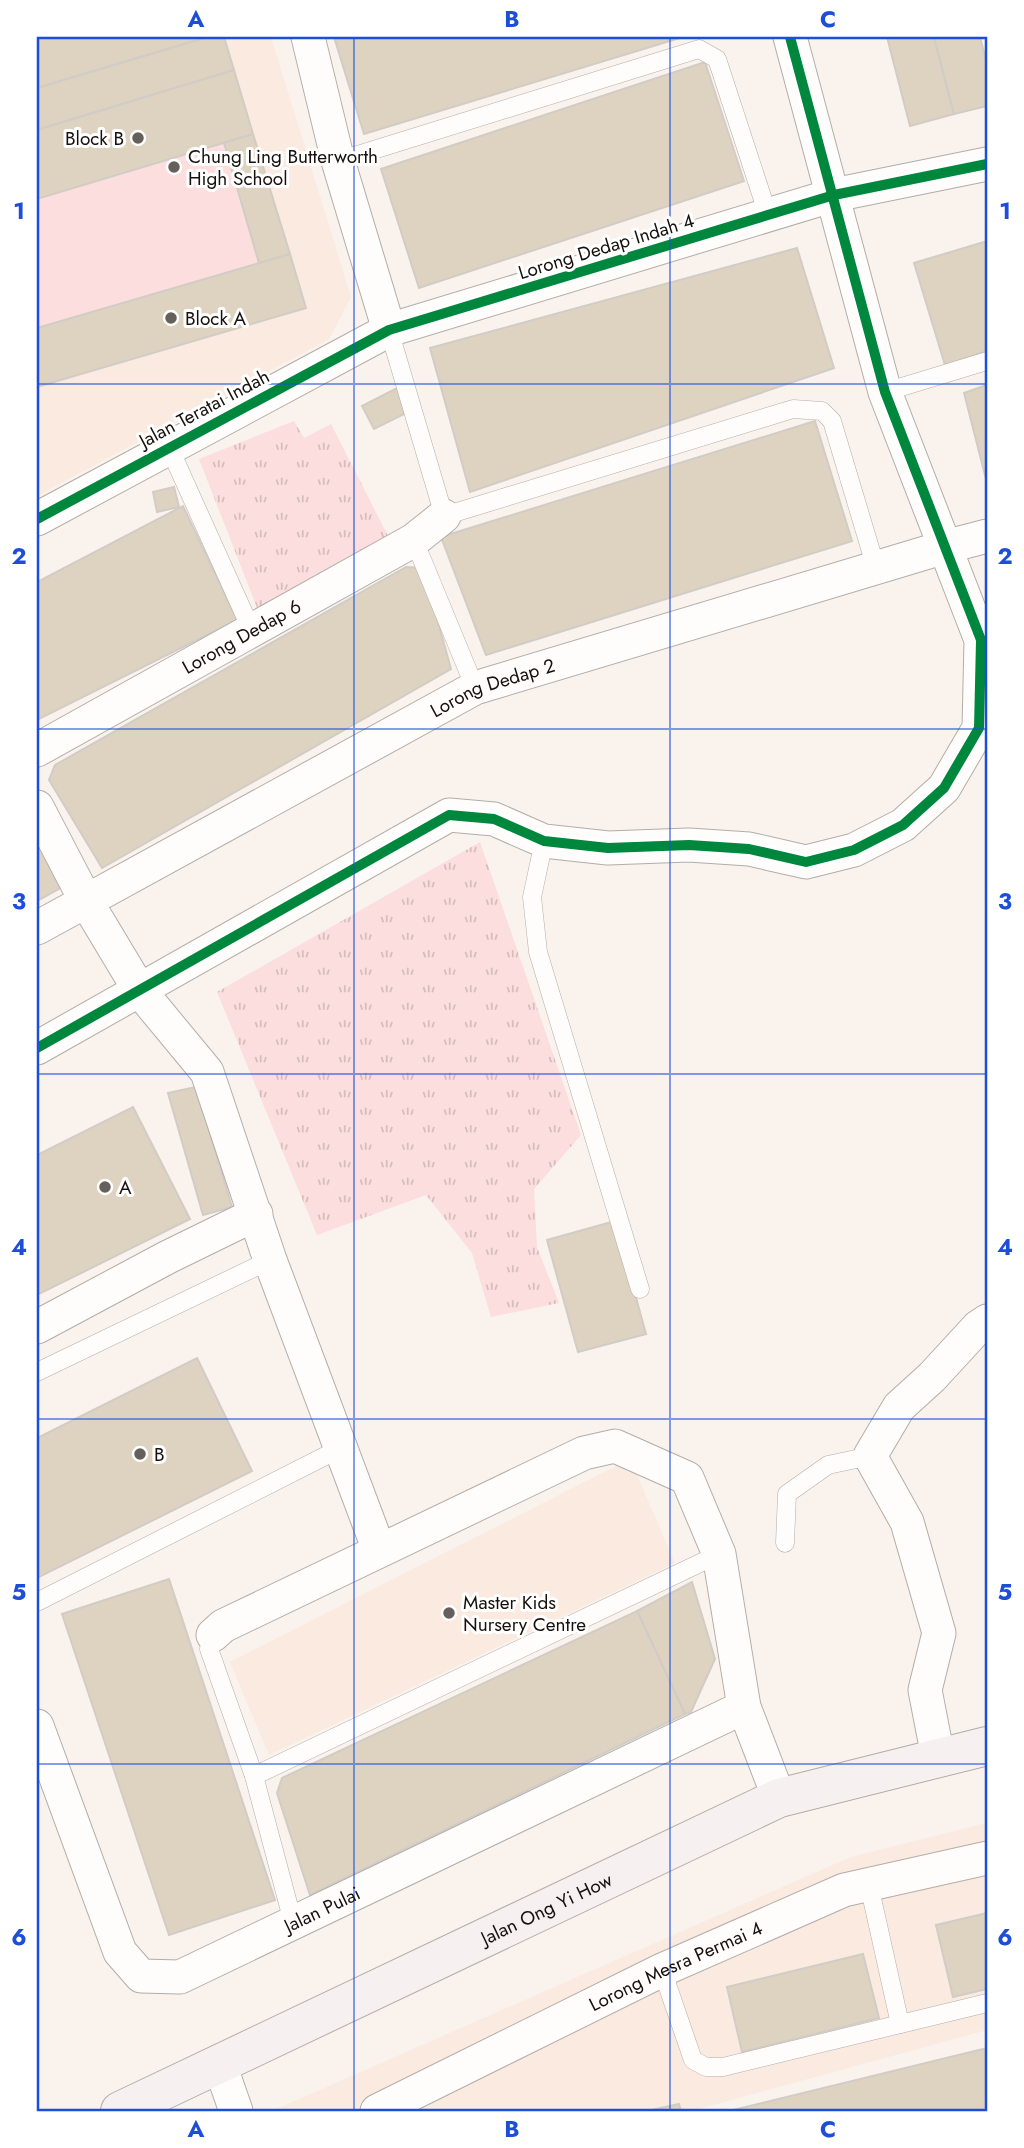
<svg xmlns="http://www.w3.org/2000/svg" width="1024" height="2148" font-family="Jost,sans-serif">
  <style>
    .built { fill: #faeadf }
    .grass { fill: #fbdedd }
    .park { fill: url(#park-tufts) }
    .building { fill: #ded3c0; stroke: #d1ccc6; stroke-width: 2 }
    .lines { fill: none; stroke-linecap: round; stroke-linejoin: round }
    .service-casing { stroke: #b3ada9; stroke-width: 19 }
    .minor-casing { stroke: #b3ada9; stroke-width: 35 }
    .secondary-casing { stroke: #b3ada9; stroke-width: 40 }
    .service { stroke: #fefdfc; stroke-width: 18 }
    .minor { stroke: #fefdfc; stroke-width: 33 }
    .secondary { stroke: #f6f1f0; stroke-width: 38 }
    .cycleway-casing { stroke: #fff; stroke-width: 15 }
    .cycleway { stroke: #00873e; stroke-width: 10 }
    .grid { fill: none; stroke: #1d4ed8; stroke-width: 2; stroke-opacity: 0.55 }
    .poi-dot { fill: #65605b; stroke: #fff; stroke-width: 2.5 }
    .labels { text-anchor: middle; stroke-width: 6; stroke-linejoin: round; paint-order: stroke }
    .poi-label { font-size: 19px; fill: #16110d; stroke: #fff; text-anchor: start }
    .street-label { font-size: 19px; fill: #16110d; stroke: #fff }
    .neatline { fill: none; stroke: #1d4ed8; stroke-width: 2.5 }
    .grid-label { font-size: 23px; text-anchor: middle; font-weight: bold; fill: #1d4ed8 }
  </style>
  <defs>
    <pattern id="park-tufts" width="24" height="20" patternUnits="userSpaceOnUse" patternTransform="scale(1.75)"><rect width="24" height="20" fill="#fbdedd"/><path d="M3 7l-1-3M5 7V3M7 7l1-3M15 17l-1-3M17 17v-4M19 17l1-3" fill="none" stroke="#d6bdbc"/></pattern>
  </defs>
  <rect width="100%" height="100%" fill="#f9f2ed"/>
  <g class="built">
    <path d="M 37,37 L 271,37 L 351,297 L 329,339 L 37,496 Z"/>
    <path d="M 630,1459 L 675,1563 L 269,1755 L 230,1662 Z"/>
    <path d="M 987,1823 L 987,2030 L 691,2111 L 272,2111 L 851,1857 Z"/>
  </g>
  <path class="grass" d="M 224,143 L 259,263 L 37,328 L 37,199 Z"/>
  <g class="park">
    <path d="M 294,421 L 304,438 L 331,424 L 388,536 L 258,610 L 199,459 Z"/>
    <path d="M 480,842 L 581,1135 L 534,1189 L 537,1247 L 559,1303 L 491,1317 L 472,1253 L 426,1195 L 317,1235 L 217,992 Z"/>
  </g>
  <g class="building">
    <path d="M 37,37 L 208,37 L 37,88 Z"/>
    <path d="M 208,37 L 224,37 L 234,70 L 37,130 L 37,88 Z"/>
    <path d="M 334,37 L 683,37 L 364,134 Z"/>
    <path d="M 887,37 L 934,37 L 954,114 L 910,126 Z"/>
    <path d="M 934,37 L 980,37 L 987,64 L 987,106 L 954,114 Z"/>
    <path d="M 705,62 L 744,181 L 419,288 L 381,169 Z"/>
    <path d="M 234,70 L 253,134 L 37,199 L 37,130 Z"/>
    <path d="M 253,134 L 290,254 L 259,263 L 224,143 Z"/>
    <path d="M 987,241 L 987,351 L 945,365 L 914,263 Z"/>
    <path d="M 797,248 L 834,368 L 470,492 L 430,348 Z"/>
    <path d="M 290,254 L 306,308 L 37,387 L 37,328 Z"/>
    <path d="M 987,385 L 987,483 L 964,393 Z"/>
    <path d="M 397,388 L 408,412 L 374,429 L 362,406 Z"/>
    <path d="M 815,421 L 852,541 L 486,655 L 441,537 Z"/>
    <path d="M 174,487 L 179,507 L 157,512 L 153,492 Z"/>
    <path d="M 183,506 L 237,620 L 37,720 L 37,582 Z"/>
    <path d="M 406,567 L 423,568 L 451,669 L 102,868 L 49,780 L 55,765 Z"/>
    <path d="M 37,833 L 68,884 L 37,901 Z"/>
    <path d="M 196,1087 L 232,1207 L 203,1215 L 168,1093 Z"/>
    <path d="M 133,1107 L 190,1219 L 37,1295 L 37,1155 Z"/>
    <path d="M 615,1221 L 646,1334 L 578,1352 L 547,1240 Z"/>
    <path d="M 197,1358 L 252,1471 L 37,1578 L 37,1438 Z"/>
    <path d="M 169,1579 L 275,1900 L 169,1935 L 62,1614 Z"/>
    <path d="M 692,1582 L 715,1659 L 691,1712 L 685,1714 L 637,1611 Z"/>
    <path d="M 637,1611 L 685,1714 L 310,1895 L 277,1793 L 282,1778 Z"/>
    <path d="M 987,1913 L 987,1989 L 953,1997 L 936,1925 Z"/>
    <path d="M 863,1954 L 879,2018 L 742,2052 L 727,1987 Z"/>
    <path d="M 987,2048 L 987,2111 L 729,2111 Z"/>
    <path d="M 679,2104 L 681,2111 L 647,2111 Z"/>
  </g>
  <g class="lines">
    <defs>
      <g id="service">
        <path d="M 338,161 L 699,49 L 717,59 L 768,215"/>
        <path d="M 389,330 L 444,516 L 793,409 L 822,411 L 832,421 L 876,568"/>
        <path d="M 885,392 L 987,361"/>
        <path d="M 169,447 L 251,629"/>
        <path d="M 414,540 L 475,688"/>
        <path d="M 544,841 L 532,897 L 538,952 L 640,1289"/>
        <path d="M 37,1372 L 270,1260"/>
        <path d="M 785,1543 L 787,1494 L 828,1465 L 870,1456"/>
        <path d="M 37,1602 L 341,1448"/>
        <path d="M 213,1635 L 209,1649 L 254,1776 L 293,1922"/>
        <path d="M 254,1776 L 719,1554"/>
        <path d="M 869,1885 L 900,2024"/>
        <path d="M 662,1970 L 693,2060 L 706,2067 L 723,2067 L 987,2003"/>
      </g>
      <g id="minor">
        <path d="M 308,37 L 338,161 L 389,330"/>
        <path d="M 37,519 L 389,330 L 834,195 L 987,164"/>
        <path id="s1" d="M 37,750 L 414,540 L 444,516"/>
        <path d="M 37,807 L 86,901 L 140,991 L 207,1072 L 270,1260 L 379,1550"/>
        <path id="s2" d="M 37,928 L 475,688 L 945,547 L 987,536"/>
        <path d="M 37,1048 L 449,815 L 494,819 L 544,841 L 608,848 L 689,845 L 749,849 L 806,862 L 854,850 L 903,825 L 944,788 L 979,728 L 981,640 L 885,392 L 790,37"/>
        <path d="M 37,1327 L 168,1257 L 256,1214"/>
        <path d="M 213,1635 L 223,1626 L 584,1453 L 615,1446 L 687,1478 L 719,1554 L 744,1707 L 779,1798"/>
        <path id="s3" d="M 37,1726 L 120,1952 L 141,1976 L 180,1977 L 744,1707"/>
        <path d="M 938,1757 L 925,1690 L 939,1633 L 907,1522 L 870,1456 L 899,1407 L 932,1377 L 978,1327 L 987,1321"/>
        <path d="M 220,2065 L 236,2111"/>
        <path id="s4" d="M 377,2111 L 662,1970 L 844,1890 L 987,1858"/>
      </g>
      <g id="secondary">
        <path id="s5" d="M 120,2111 L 779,1798 L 987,1746"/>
      </g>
    </defs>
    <use href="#service" class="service-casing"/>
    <use href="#minor" class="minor-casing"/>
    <use href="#secondary" class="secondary-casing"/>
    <use href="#service" class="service"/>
    <use href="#minor" class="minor"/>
    <use href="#secondary" class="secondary"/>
    <defs>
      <g id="cycleway">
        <path d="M 37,519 L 389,330 L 834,195 L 987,164"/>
        <path d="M 37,1048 L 449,815 L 494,819 L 544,841 L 608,848 L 689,845 L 749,849 L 806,862 L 854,850 L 903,825 L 944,788 L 979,728 L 981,640 L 885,392 L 790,37"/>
      </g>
    </defs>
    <use href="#cycleway" class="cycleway-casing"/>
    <use href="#cycleway" class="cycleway"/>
  </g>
  <path class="grid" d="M 354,37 L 354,2111M 670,37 L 670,2111M 37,384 L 987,384M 37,729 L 987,729M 37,1074 L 987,1074M 37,1419 L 987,1419M 37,1764 L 987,1764"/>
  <g class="poi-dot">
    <circle cx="138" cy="138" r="7"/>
    <circle cx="174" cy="167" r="7"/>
    <circle cx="171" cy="318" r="7"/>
    <circle cx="105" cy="1187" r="7"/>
    <circle cx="140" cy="1454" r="7"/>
    <circle cx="449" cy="1613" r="7"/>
  </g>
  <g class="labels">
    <g class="poi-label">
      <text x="124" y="145" text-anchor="end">Block B</text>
      <text x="188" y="163">Chung Ling Butterworth<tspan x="188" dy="22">High School</tspan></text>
      <text x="185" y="325">Block A</text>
      <text x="119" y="1194">A</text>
      <text x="154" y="1461">B</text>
      <text x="463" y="1609">Master Kids<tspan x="463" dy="22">Nursery Centre</tspan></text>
    </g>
    <g class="street-label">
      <text transform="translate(606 246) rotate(-17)" y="7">Lorong Dedap Indah 4</text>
      <text transform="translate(204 408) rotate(-28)" y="7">Jalan Teratai Indah</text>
      <text dy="7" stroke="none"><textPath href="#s1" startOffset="234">Lorong Dedap 6</textPath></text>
      <text dy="7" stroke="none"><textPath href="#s2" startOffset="516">Lorong Dedap 2</textPath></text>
      <text dy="7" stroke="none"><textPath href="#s3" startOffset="469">Jalan Pulai</textPath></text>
      <text dy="7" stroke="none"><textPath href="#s5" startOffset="472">Jalan Ong Yi How</textPath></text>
      <text dy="7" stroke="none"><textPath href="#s4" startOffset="332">Lorong Mesra Permai 4</textPath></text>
    </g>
  </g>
  <rect width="1024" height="2148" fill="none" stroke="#ffffff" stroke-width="77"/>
  <rect x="38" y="38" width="948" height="2072" class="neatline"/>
  <g class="grid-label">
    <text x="196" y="27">A</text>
    <text x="512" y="27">B</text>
    <text x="828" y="27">C</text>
    <text x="19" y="219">1</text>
    <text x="1005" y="219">1</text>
    <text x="19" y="564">2</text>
    <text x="1005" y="564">2</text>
    <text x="19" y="909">3</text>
    <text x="1005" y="909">3</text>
    <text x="19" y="1255">4</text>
    <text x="1005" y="1255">4</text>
    <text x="19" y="1600">5</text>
    <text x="1005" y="1600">5</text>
    <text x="19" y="1945">6</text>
    <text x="1005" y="1945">6</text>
    <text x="196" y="2137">A</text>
    <text x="512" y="2137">B</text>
    <text x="828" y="2137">C</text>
  </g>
</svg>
